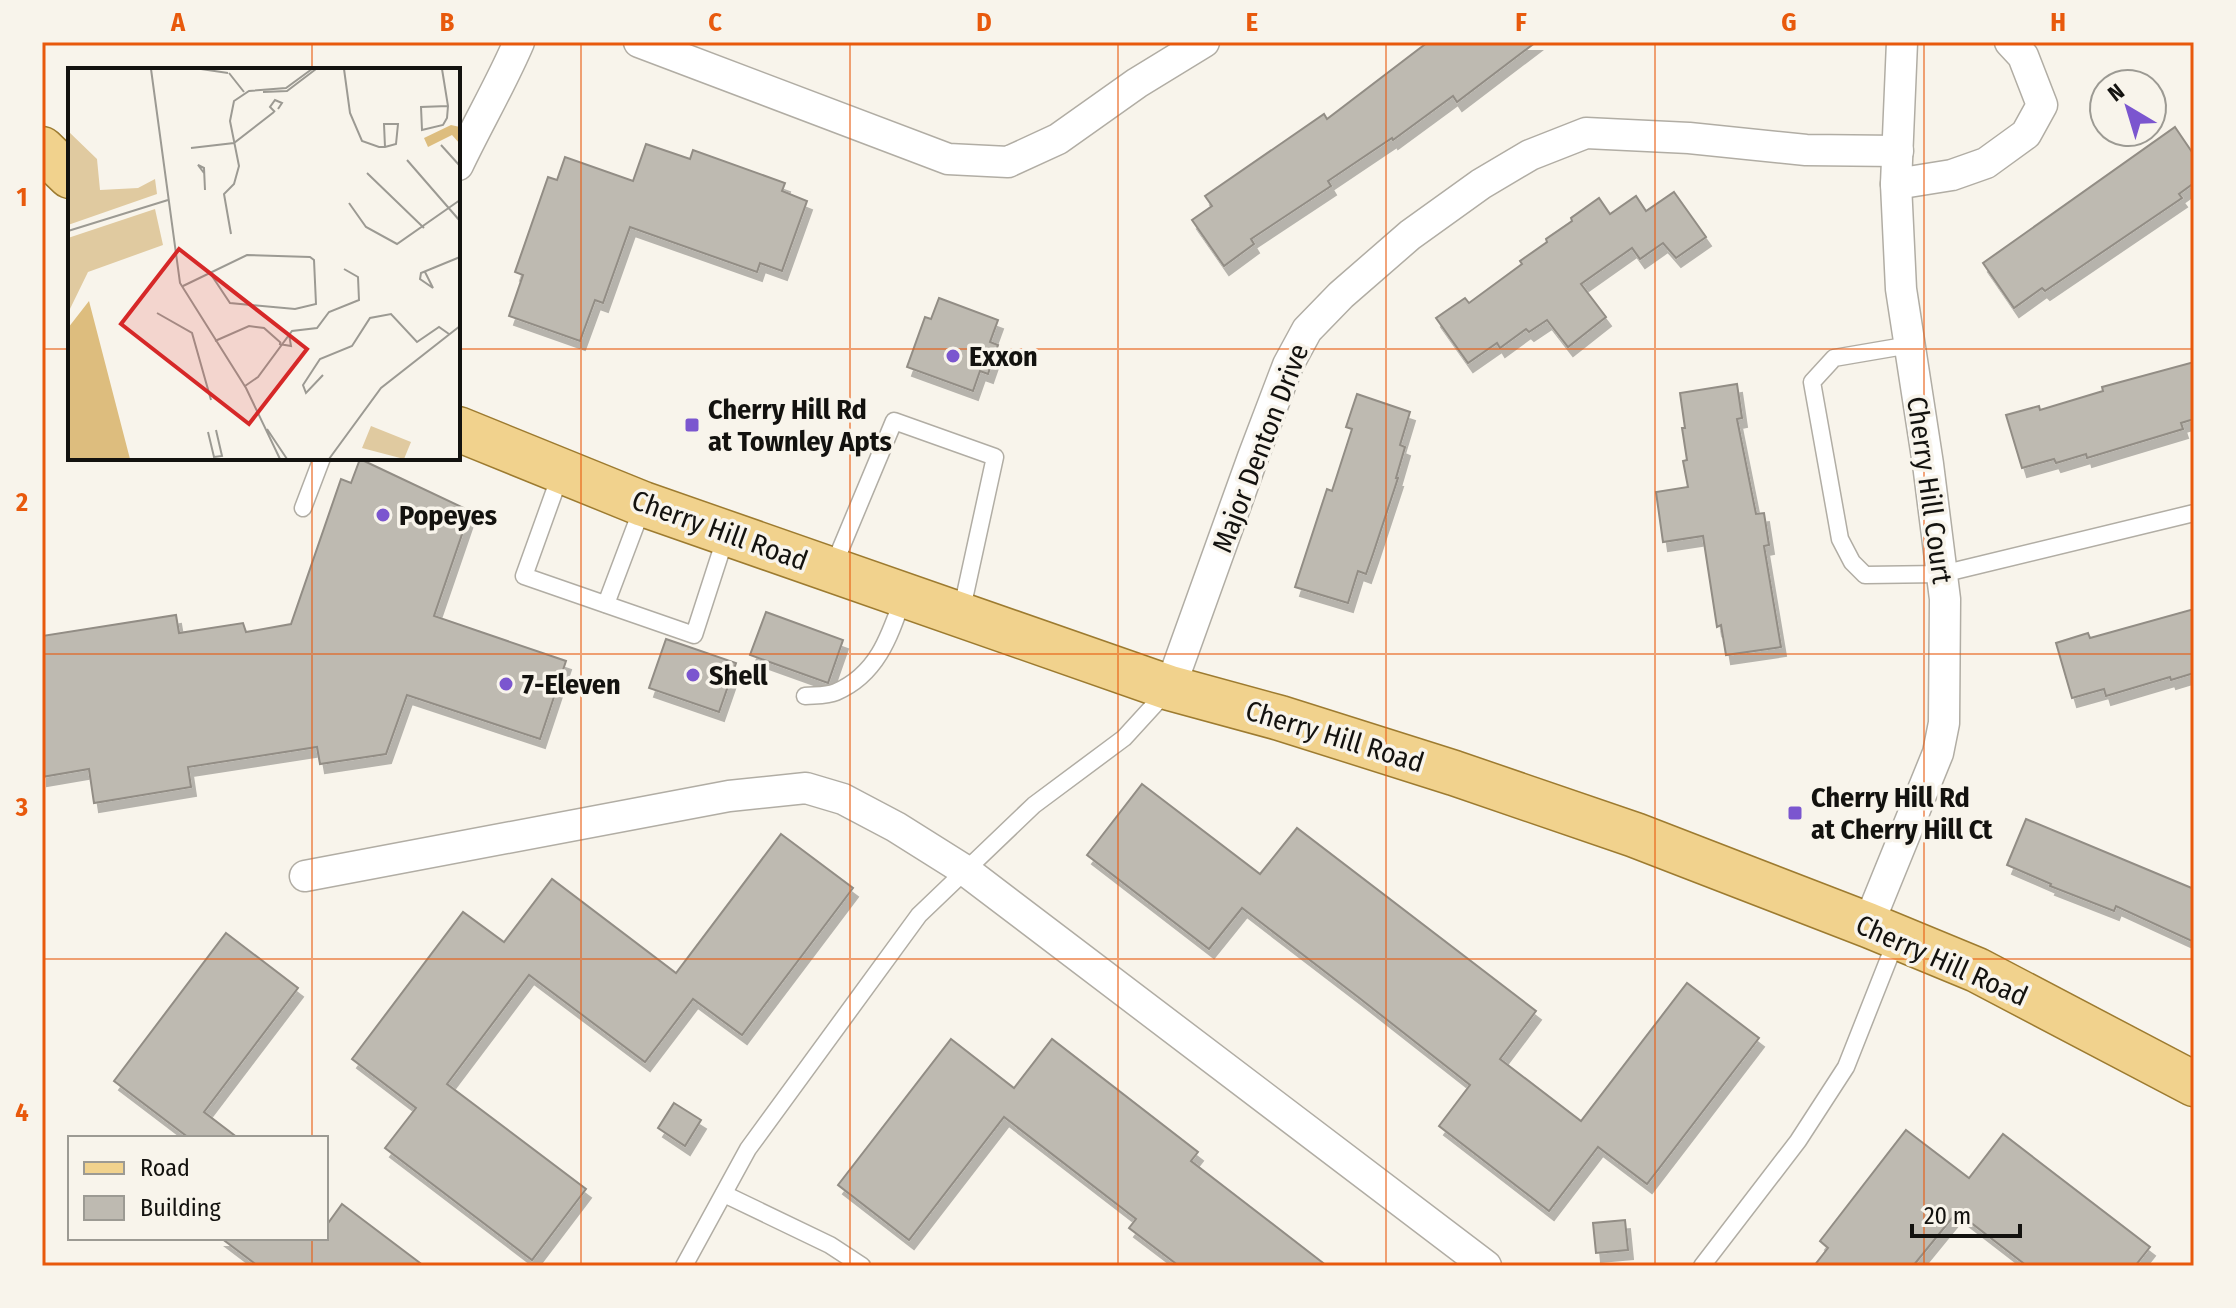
<svg xmlns="http://www.w3.org/2000/svg" width="2236" height="1308" font-family="'Fira Sans Condensed',sans-serif">
  <style>
    .building { fill: #bebab1; stroke: #928d85; stroke-width: 2; filter: url(#shadow) }
    .lines { fill: none; stroke-linecap: round; stroke-linejoin: round }
    .service-casing { stroke: #b1ada4; stroke-width: 19 }
    .minor-casing { stroke: #b1ada4; stroke-width: 33 }
    .primary-casing { stroke: #9d7b30; stroke-width: 47 }
    .service { stroke: #fff; stroke-width: 16 }
    .minor { stroke: #fff; stroke-width: 30 }
    .primary { stroke: #f1d28d; stroke-width: 44 }
    .grid { fill: none; stroke: #e8590c; stroke-width: 2; stroke-opacity: 0.55 }
    .poi-dot { fill: #7b56cf; stroke: #f8f4eb; stroke-width: 3 }
    .labels { text-anchor: middle; stroke-width: 7; stroke-linejoin: round; paint-order: stroke }
    .poi-label { font-size: 28px; font-weight: bold; fill: #13120f; stroke: #f8f4eb; text-anchor: start }
    .street-label { font-size: 28px; fill: #13120f; stroke: #f8f4eb }
    .inset-road { fill: none; stroke: #9c9a93; stroke-width: 2 }
    .view { fill: #d62828; fill-opacity: 0.15; stroke: #d62828; stroke-width: 4 }
    .inset-edge { fill: none; stroke: #13120f; stroke-width: 4 }
    .neatline { fill: none; stroke: #e8590c; stroke-width: 3 }
    .grid-label { font-size: 26px; text-anchor: middle; font-weight: bold; fill: #e8590c }
  </style>
  <defs>
    <filter id="shadow"><feDropShadow dx="5" dy="9" stdDeviation="0" flood-color="#0004"/></filter>
  </defs>
  <rect width="100%" height="100%" fill="#f8f4eb"/>
  <g class="building">
    <path d="M 1428,42 L 1536,42 L 1457,102 L 1453,96 L 1393,140 L 1392,138 L 1328,181 L 1331,186 L 1251,239 L 1254,244 L 1224,266 L 1192,220 L 1212,206 L 1205,196 L 1324,114 L 1327,119 Z"/>
    <path d="M 2175,127 L 2194,155 L 2194,183 L 2179,194 L 2182,198 L 2045,291 L 2042,288 L 2014,308 L 1983,263 Z"/>
    <path d="M 646,144 L 690,159 L 693,150 L 785,183 L 782,191 L 807,201 L 782,271 L 760,263 L 757,272 L 630,227 L 603,303 L 595,300 L 580,341 L 509,316 L 523,275 L 515,272 L 548,177 L 557,180 L 565,157 L 633,181 Z"/>
    <path d="M 1674,192 L 1706,237 L 1676,258 L 1663,243 L 1640,259 L 1632,248 L 1581,284 L 1606,317 L 1568,347 L 1547,320 L 1529,332 L 1526,329 L 1500,348 L 1497,343 L 1468,363 L 1436,318 L 1465,298 L 1469,303 L 1522,264 L 1520,261 L 1547,242 L 1546,239 L 1572,221 L 1571,218 L 1599,198 L 1610,214 L 1636,196 L 1646,211 Z"/>
    <path d="M 939,298 L 998,320 L 990,342 L 998,345 L 988,374 L 980,371 L 973,391 L 907,367 L 925,317 L 931,319 Z"/>
    <path d="M 2194,362 L 2194,419 L 2181,423 L 2183,429 L 2087,458 L 2086,454 L 2056,463 L 2054,459 L 2022,468 L 2006,415 L 2039,406 L 2040,410 L 2103,391 L 2102,387 Z"/>
    <path d="M 1737,384 L 1742,418 L 1737,419 L 1756,514 L 1764,513 L 1769,545 L 1764,546 L 1781,647 L 1726,655 L 1721,625 L 1717,627 L 1703,536 L 1663,542 L 1656,492 L 1688,487 L 1683,461 L 1687,460 L 1682,428 L 1685,428 L 1680,393 Z"/>
    <path d="M 1357,394 L 1410,412 L 1400,445 L 1405,447 L 1396,478 L 1398,478 L 1373,554 L 1366,574 L 1358,571 L 1348,603 L 1295,587 L 1327,489 L 1332,491 L 1352,429 L 1346,427 Z"/>
    <path d="M 360,459 L 470,511 L 434,616 L 566,661 L 540,739 L 407,695 L 386,754 L 320,764 L 317,747 L 188,767 L 191,787 L 94,803 L 89,769 L 42,777 L 42,636 L 176,615 L 179,633 L 243,623 L 246,632 L 291,624 L 341,479 L 351,483 Z"/>
    <path d="M 2194,609 L 2194,673 L 2171,680 L 2170,677 L 2106,696 L 2104,689 L 2072,698 L 2056,643 L 2088,633 L 2090,638 Z"/>
    <path d="M 766,612 L 843,640 L 828,683 L 750,655 Z"/>
    <path d="M 666,639 L 736,663 L 719,712 L 649,688 Z"/>
    <path d="M 1142,784 L 1260,874 L 1297,828 L 1536,1011 L 1500,1059 L 1581,1121 L 1687,983 L 1759,1038 L 1647,1184 L 1598,1147 L 1549,1211 L 1439,1126 L 1470,1085 L 1358,997 L 1242,908 L 1209,949 L 1087,855 Z"/>
    <path d="M 2026,819 L 2194,889 L 2194,942 L 2116,906 L 2114,911 L 2050,886 L 2051,884 L 2007,865 Z"/>
    <path d="M 781,834 L 853,888 L 742,1035 L 693,999 L 645,1062 L 529,975 L 447,1084 L 586,1189 L 532,1260 L 385,1148 L 416,1108 L 352,1059 L 463,912 L 504,942 L 552,879 L 676,973 Z"/>
    <path d="M 226,933 L 298,988 L 204,1112 L 238,1138 L 189,1138 L 114,1081 Z"/>
    <path d="M 951,1039 L 1014,1088 L 1052,1039 L 1198,1152 L 1191,1161 L 1327,1266 L 1179,1266 L 1129,1228 L 1136,1219 L 1004,1117 L 909,1240 L 838,1185 Z"/>
    <path d="M 674,1103 L 701,1120 L 685,1146 L 658,1128 Z"/>
    <path d="M 1906,1130 L 1969,1178 L 2003,1134 L 2150,1247 L 2135,1266 L 2027,1266 L 1957,1212 L 1913,1266 L 1814,1266 L 1828,1248 L 1820,1241 Z"/>
    <path d="M 342,1204 L 424,1266 L 258,1266 L 221,1238 L 326,1238 L 326,1226 Z"/>
    <path d="M 1625,1220 L 1628,1250 L 1596,1253 L 1593,1223 Z"/>
  </g>
  <g class="lines">
    <defs>
      <g id="service">
        <path d="M 1910,345 L 1834,358 L 1812,382 L 1840,539 L 1852,562 L 1865,575 L 1942,574 L 2194,513"/>
        <path d="M 561,473 L 524,576 L 694,635 L 726,536"/>
        <path d="M 303,508 L 322,458"/>
        <path d="M 833,567 L 894,421 L 995,457 L 961,613"/>
        <path d="M 606,604 L 643,506"/>
        <path d="M 805,696 C 815,695 827,696 836,692 C 878,674 890,635 904,595"/>
        <path d="M 724,1194 L 830,1245 L 862,1266"/>
        <path d="M 684,1266 L 748,1149 L 919,915 L 1034,805 L 1124,738 L 1167,691"/>
        <path d="M 1702,1266 L 1798,1141 L 1846,1067 L 1897,938"/>
      </g>
      <g id="minor">
        <path d="M 639,42 L 948,159 L 1008,162 L 1058,139 L 1137,83 L 1204,42"/>
        <path d="M 458,165 C 478,123 501,84 519,42"/>
        <path d="M 1896,184 L 1952,175 L 1986,163 L 2026,134 L 2042,105 L 2023,56 L 2010,42"/>
        <path d="M 1170,688 L 1253,457 L 1288,365 L 1307,330 L 1341,295 L 1410,235 L 1481,184 L 1530,155 L 1586,133 L 1689,138 L 1806,150 L 1898,151"/>
        <path d="M 305,876 L 729,796 L 806,788 L 843,799 L 896,827 L 966,871 L 1486,1266"/>
        <path d="M 1868,925 L 1938,753 L 1944,723 L 1945,599 L 1928,464 L 1901,289 L 1896,184 L 1902,42"/>
      </g>
      <g id="primary">
        <path d="M 42,149 L 70,176"/>
        <path d="M 458,429 L 643,504 L 1170,688 L 1280,718 L 1454,773 L 1635,835 L 1868,925 L 1977,970 L 2194,1084"/>
      </g>
    </defs>
    <use href="#service" class="service-casing"/>
    <use href="#minor" class="minor-casing"/>
    <use href="#primary" class="primary-casing"/>
    <use href="#service" class="service"/>
    <use href="#minor" class="minor"/>
    <use href="#primary" class="primary"/>
  </g>
  <path class="grid" d="M 312,42 L 312,70M 581,42 L 581,1266M 850,42 L 850,1266M 1118,42 L 1118,1266M 1386,42 L 1386,1266M 1655,42 L 1655,1266M 1924,42 L 1924,1266M 42,349 L 70,349M 458,349 L 2194,349M 312,458 L 312,1138M 42,654 L 2194,654M 42,959 L 2194,959M 312,1238 L 312,1266"/>
  <g class="poi-dot">
    <circle cx="953" cy="356" r="8"/>
    <rect x="684" y="417" width="16" height="16" rx="4"/>
    <circle cx="383" cy="515" r="8"/>
    <circle cx="693" cy="675" r="8"/>
    <circle cx="506" cy="684" r="8"/>
    <rect x="1787" y="805" width="16" height="16" rx="4"/>
  </g>
  <g class="labels">
    <g class="poi-label">
      <text x="969" y="366">Exxon</text>
      <text x="708" y="419">Cherry Hill Rd<tspan x="708" dy="32">at Townley Apts</tspan></text>
      <text x="399" y="525">Popeyes</text>
      <text x="709" y="685">Shell</text>
      <text x="522" y="694">7-Eleven</text>
      <text x="1811" y="807">Cherry Hill Rd<tspan x="1811" dy="32">at Cherry Hill Ct</tspan></text>
    </g>
    <g class="street-label">
      <text transform="translate(1260 448) rotate(-69)" y="10">Major Denton Drive</text>
      <text transform="translate(1930 490) rotate(82)" y="10">Cherry Hill Court</text>
      <text transform="translate(720 530) rotate(20)" y="10">Cherry Hill Road</text>
      <text transform="translate(1335 736) rotate(17)" y="10">Cherry Hill Road</text>
      <text transform="translate(1942 960) rotate(24)" y="10">Cherry Hill Road</text>
    </g>
  </g>
  <g transform="translate(68 68)">
    <rect width="392" height="392" fill="#f8f4eb"/>
    <path d="M 0,63 L 29,91 L 32,122 L 70,120 L 87,111 L 89,126 L 0,157 ZM 87,141 L 95,177 L 20,204 L 0,245 L 0,170 ZM 303,358 L 343,374 L 336,391 L 294,380 Z" fill="#e0caa0"/>
    <path d="M 383,57 L 392,59 L 392,76 L 384,67 L 360,79 L 356,70 ZM 21,233 L 62,391 L 0,391 L 0,260 Z" fill="#ddbd7e"/>
    <path class="inset-road" d="M 83,1 L 112,215 L 178,320 L 212,391M 133,1 L 160,5M 276,1 L 282,45 L 294,73 L 311,79 L 317,79 L 328,76 L 330,56 L 316,56 L 317,79M 374,1 L 380,38 L 379,50 L 375,57 L 354,62 L 353,39 L 380,38M 161,5 L 176,24M 195,24 L 219,23 L 248,1M 207,44 L 202,39 L 207,32 L 214,35 L 210,41M 373,77 L 392,98M 123,80 L 166,75 L 206,44M 339,92 L 392,153M 136,105 L 130,97 L 136,100 L 137,122M 299,105 L 356,160M 281,135 L 298,159 L 329,176 L 392,132M 0,163 L 100,132M 163,166 L 156,126 L 166,116 L 171,98 L 162,53 L 166,33 L 181,23 L 218,20 L 244,1M 357,204 L 365,220 L 352,211 L 353,205 L 392,189M 115,218 L 179,187 L 242,189 L 246,192 L 248,236 L 227,241 L 162,235 L 142,205M 89,245 L 124,265 L 143,332M 147,273 L 181,258 L 196,260 L 213,275M 211,276 L 223,278 L 221,266M 255,307 L 238,325 L 235,317 L 252,291 L 284,278 L 302,250 L 323,246 L 349,274 L 371,259 L 381,266M 177,318 L 190,309 L 224,263 L 249,260 L 261,244 L 291,232 L 290,209 L 276,201M 199,361 L 219,391M 140,364 L 146,389 L 154,388 L 148,362M 261,391 L 313,320 L 392,258"/>
    <path class="view" d="M 111,181 L 239,281 L 181,356 L 53,256 Z"/>
    <rect width="392" height="392" class="inset-edge"/>
  </g>
  <rect width="2236" height="1308" fill="none" stroke="#f8f4eb" stroke-width="88"/>
  <rect x="68" y="1136" width="260" height="104" fill="#f8f4eb" stroke="#9c9a93" stroke-width="2"/>
  <rect x="84" y="1162" width="40" height="12" fill="#f1d28d" stroke="#9c9a93" stroke-width="2"/>
  <text x="140" y="1176" font-size="24" fill="#13120f">Road</text>
  <rect x="84" y="1196" width="40" height="24" fill="#bebab1" stroke="#9c9a93" stroke-width="2"/>
  <text x="140" y="1216" font-size="24" fill="#13120f">Building</text>
  <g transform="translate(2128 108) rotate(322)"><circle r="38" fill="#f8f4eb" stroke="#9c9a93" stroke-width="2"/>
  <path d="M0-6L14 30L0 20L-14 30Z" fill="#7b56cf"/>
  <text y="-12" font-size="22" font-weight="bold" text-anchor="middle" fill="#13120f">N</text>
  </g>
  <path d="M1912 1224v12h108v-12" fill="none" stroke="#13120f" stroke-width="4"/>
  <text x="1924" y="1224" font-size="24" fill="#13120f" stroke="#f8f4eb" stroke-width="6" paint-order="stroke">20 m</text>
  <rect x="44" y="44" width="2148" height="1220" class="neatline"/>
  <g class="grid-label">
    <text x="178" y="31">A</text>
    <text x="447" y="31">B</text>
    <text x="715" y="31">C</text>
    <text x="984" y="31">D</text>
    <text x="1252" y="31">E</text>
    <text x="1521" y="31">F</text>
    <text x="1789" y="31">G</text>
    <text x="2058" y="31">H</text>
    <text x="22" y="206">1</text>
    <text x="22" y="511">2</text>
    <text x="22" y="816">3</text>
    <text x="22" y="1121">4</text>
  </g>
</svg>
